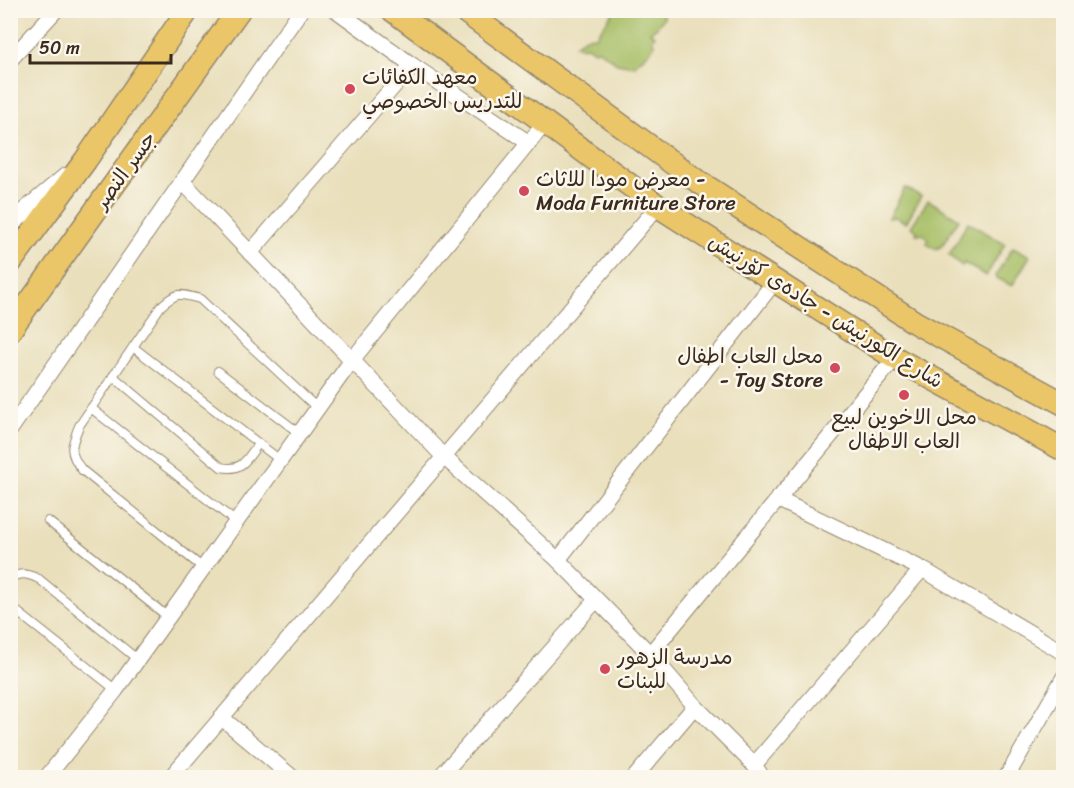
<svg xmlns="http://www.w3.org/2000/svg" width="1074" height="788" font-family="Sriracha,'Playpen Sans Arabic',sans-serif">
  <style>
    .green { fill: #a5bd63; stroke: #707440; stroke-width: 1.5 }
    .lines { fill: none; stroke-linecap: round; stroke-linejoin: round }
    .service-casing { stroke: #92846c; stroke-width: 10 }
    .minor-casing { stroke: #92846c; stroke-width: 17 }
    .tertiary-casing { stroke: #92846c; stroke-width: 20 }
    .primary-casing { stroke: #92846c; stroke-width: 25 }
    .service { stroke: #fff; stroke-width: 8 }
    .minor { stroke: #fff; stroke-width: 15 }
    .tertiary { stroke: #fff; stroke-width: 18 }
    .primary { stroke: #ebc669; stroke-width: 22 }
    .poi-dot { fill: #d1495b; stroke: #fbf7ec; stroke-width: 2 }
    .labels { text-anchor: middle; stroke-width: 5; stroke-linejoin: round; paint-order: stroke }
    .poi-label { font-size: 21px; fill: #3b2a1e; stroke: #fbf7ec; text-anchor: start }
    .street-label { font-size: 21px; fill: #3b2a1e; stroke: #fbf7ec }
  </style>
  <rect width="100%" height="100%" fill="#fbf7ec"/>
  <filter id="ink" filterUnits="userSpaceOnUse"><feTurbulence type="fractalNoise" baseFrequency=".0167" numOctaves="2"/><feDisplacementMap in="SourceGraphic" scale="12" xChannelSelector="R" yChannelSelector="G"/><feConvolveMatrix kernelMatrix="1 2 1 2 8 2 1 2 1" color-interpolation-filters="sRGB"/></filter>
  <filter id="wash" filterUnits="userSpaceOnUse"><feTurbulence type="fractalNoise" baseFrequency=".008" numOctaves="4" result="noise"/><feDisplacementMap in="SourceGraphic" scale="24" xChannelSelector="R" yChannelSelector="G"/><feGaussianBlur stdDeviation="1.35" result="paint"/><feColorMatrix in="noise" values="0 0 0 0 0 0 0 0 0 0 0 0 0 0 0 0 0 1.4 0 .05"/><feComposite in="paint" operator="in"/></filter>
  <g filter="url(#wash)">
    <rect width="100%" height="100%" fill="#e9dfbb"/>
    <g class="green">
      <path d="M 614,11 L 661,11 L 664,18 L 656,28 L 650,32 L 655,35 L 652,41 L 655,44 C 650,54 640,58 634,66 L 617,63 L 599,50 L 594,51 L 587,46 L 581,47 L 575,45 L 585,37 L 596,36 Z"/>
      <path d="M 905,188 L 921,196 L 906,223 L 896,217 L 889,218 Z"/>
      <path d="M 928,200 L 959,219 L 941,247 L 935,249 L 927,244 L 928,238 L 922,234 L 916,234 L 917,231 L 911,227 Z"/>
      <path d="M 968,222 L 1005,244 L 986,276 L 964,263 L 962,266 L 949,255 Z"/>
      <path d="M 1013,247 L 1030,256 L 1012,286 L 997,278 L 996,275 Z"/>
    </g>
  </g>
  <g filter="url(#ink)">
    <g class="lines">
      <defs>
        <g id="service">
          <path d="M 133,347 L 280,460"/>
          <path d="M 218,371 L 299,433"/>
          <path d="M 113,376 L 221,467 C 242,472 247,459 258,444"/>
          <path d="M 91,408 L 236,522"/>
          <path d="M 48,521 L 168,617"/>
          <path d="M 203,568 L 82,470 C 68,452 71,446 79,426 L 161,306 C 177,292 179,293 200,299 L 317,408"/>
          <path d="M 10,578 C 22,572 28,574 39,579 L 137,659"/>
          <path d="M 10,606 L 116,690"/>
        </g>
        <g id="minor">
          <path d="M 336,10 L 412,65 L 529,143"/>
          <path d="M 10,60 L 56,10"/>
          <path d="M 182,181 L 444,457 L 558,560 L 650,654 L 695,706 L 754,765 L 763,778"/>
          <path d="M 250,253 L 412,65"/>
          <path d="M 10,430 L 301,10"/>
          <path d="M 777,499 L 922,569 L 1064,653"/>
          <path d="M 558,560 L 775,281"/>
          <path d="M 650,654 L 895,358"/>
          <path d="M 221,717 L 293,778"/>
          <path d="M 754,765 L 922,569"/>
          <path d="M 46,778 L 116,690 L 352,360 L 545,123"/>
          <path d="M 170,778 L 658,206"/>
          <path d="M 439,778 L 596,600"/>
          <path d="M 634,778 L 695,706"/>
          <path d="M 1006,778 L 1064,677"/>
        </g>
        <path id="tertiary" d="M 10,224 L 66,177"/>
        <g id="primary">
          <path d="M 392,10 L 658,206 L 895,358 L 1064,450"/>
          <path d="M 463,10 L 693,178 L 916,323 L 1064,404"/>
          <path d="M 10,263 L 85,161 L 188,10"/>
          <path d="M 10,330 L 239,10"/>
        </g>
      </defs>
      <use href="#service" class="service-casing"/>
      <use href="#minor" class="minor-casing"/>
      <use href="#tertiary" class="tertiary-casing"/>
      <use href="#primary" class="primary-casing"/>
      <use href="#service" class="service"/>
      <use href="#minor" class="minor"/>
      <use href="#tertiary" class="tertiary"/>
      <use href="#primary" class="primary"/>
    </g>
  </g>
  <g class="poi-dot">
    <circle cx="350" cy="89" r="6"/>
    <circle cx="524" cy="191" r="6"/>
    <circle cx="835" cy="368" r="6"/>
    <circle cx="904" cy="395" r="6"/>
    <circle cx="605" cy="669" r="6"/>
  </g>
  <g class="labels">
    <g class="poi-label">
      <text x="362" y="84">معهد الكفائات<tspan x="362" dy="24">للتدريس الخصوصي</tspan></text>
      <text x="536" y="186">معرض مودا للاثاث -<tspan x="536" dy="24">Moda Furniture Store</tspan></text>
      <text x="823" y="363" text-anchor="end">محل العاب اطفال<tspan x="823" dy="24">- Toy Store</tspan></text>
      <text x="904" y="424" text-anchor="middle">محل الاخوين لبيع<tspan x="904" dy="24">العاب الاطفال</tspan></text>
      <text x="617" y="664">مدرسة الزهور<tspan x="617" dy="24">للبنات</tspan></text>
    </g>
    <g class="street-label">
      <text transform="translate(125 170) rotate(-54)" y="7">جسر النصر</text>
      <text transform="translate(826 311) rotate(32)" y="7">شارع الكورنيش - جادەی کۆرنیش</text>
    </g>
  </g>
  <rect width="1074" height="788" fill="none" stroke="#fbf7ec" stroke-width="36"/>
  <path d="M30 54v9h141v-9" fill="none" stroke="#3b2a1e" stroke-width="3"/>
  <text x="39" y="54" font-size="18" fill="#3b2a1e" stroke="#fbf7ec" stroke-width="4.5" paint-order="stroke">50 m</text>
</svg>
